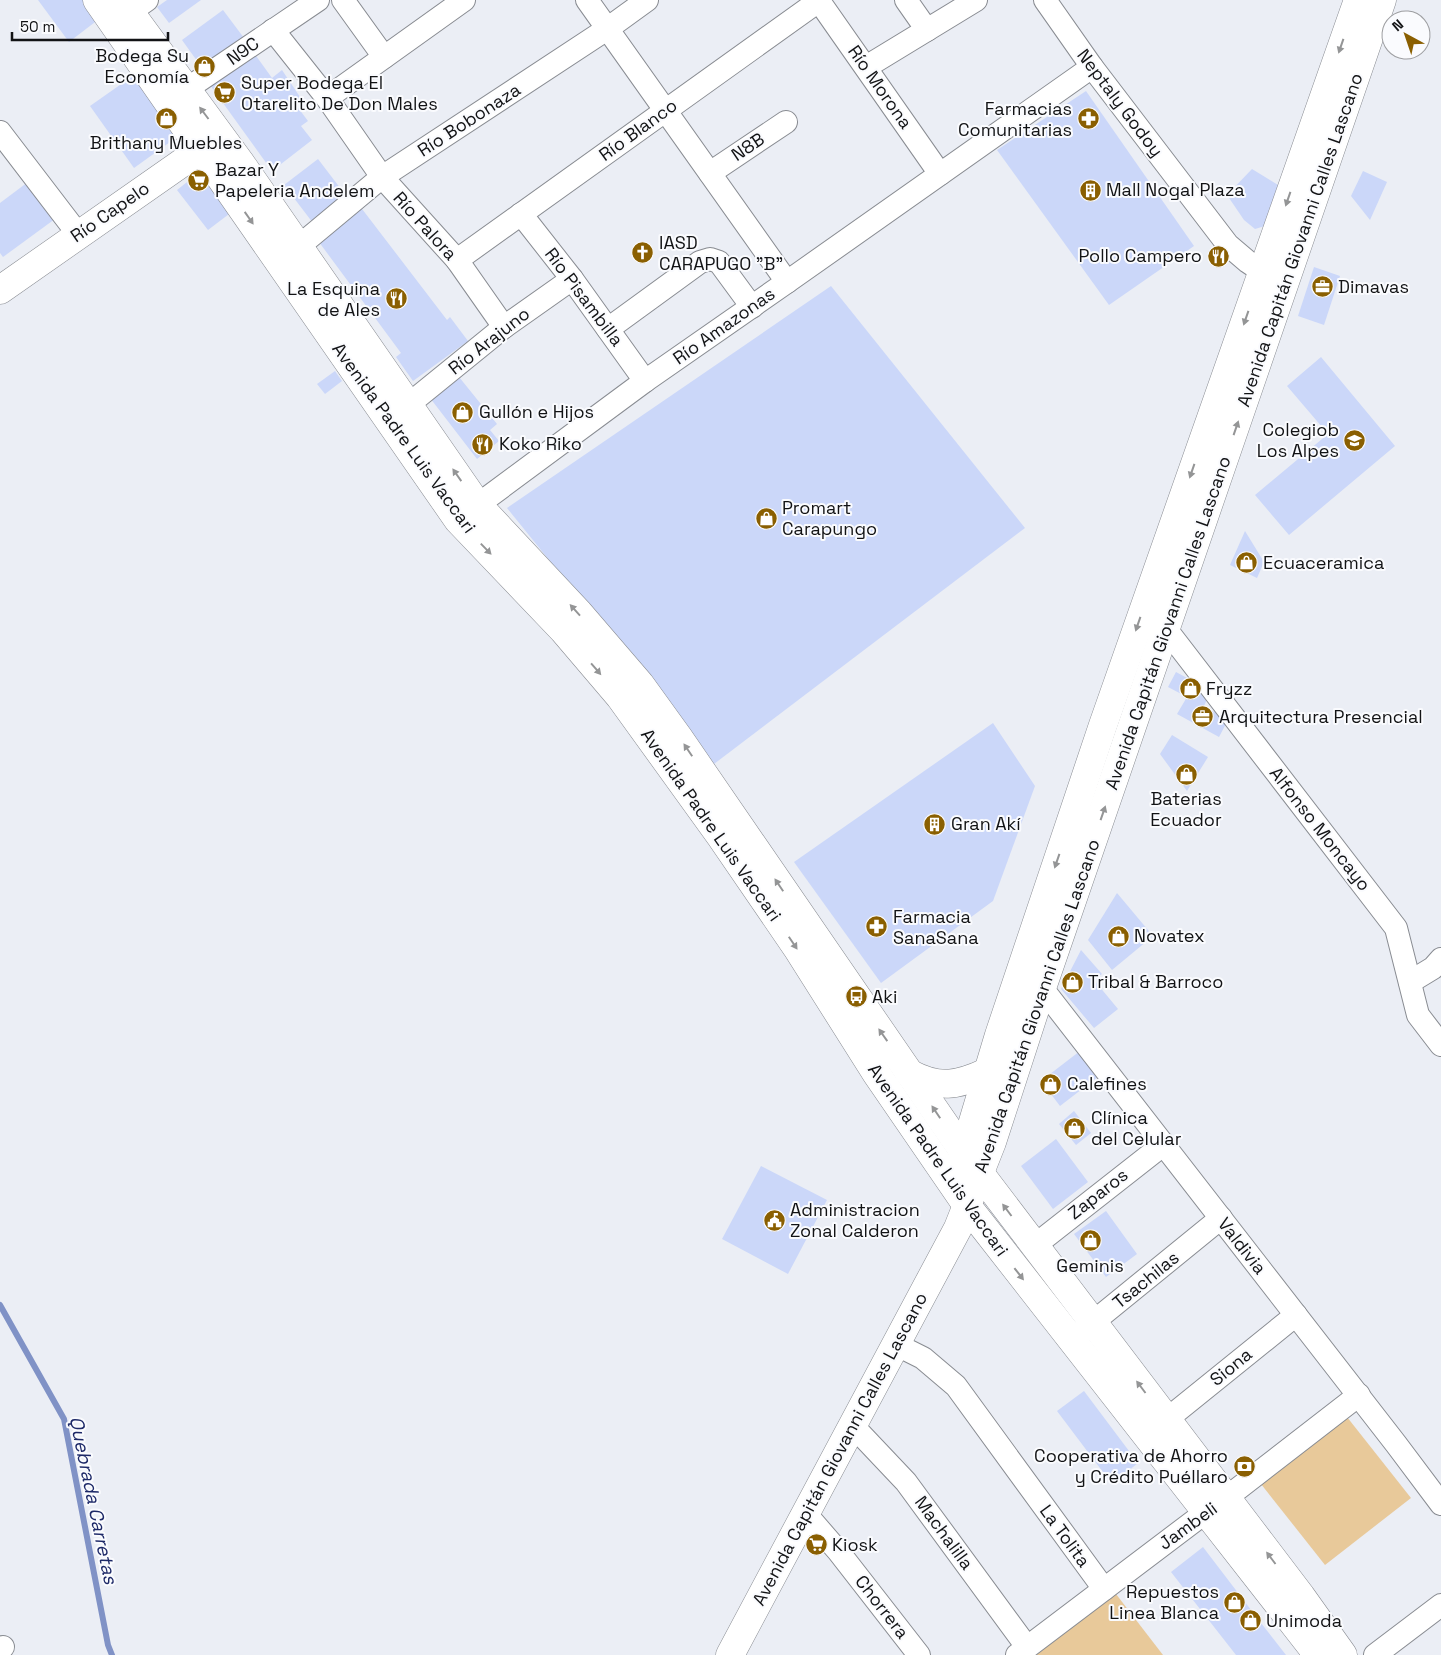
<svg xmlns="http://www.w3.org/2000/svg" width="1441" height="1655" font-family="'Space Grotesk',sans-serif">
  <style>
    .green { fill: #e8c99a }
    .lines { fill: none; stroke-linecap: round; stroke-linejoin: round }
    .stream { stroke: #8092c6; stroke-width: 6 }
    .building { fill: #cbd7f9 }
    .street-casing { stroke: #898c92; stroke-width: 24 }
    .secondary-casing { stroke: #898c92; stroke-width: 29 }
    .street { stroke: #fff; stroke-width: 22 }
    .secondary { stroke: #fff; stroke-width: 28 }
    .oneway { fill: #949596 }
    .labels { text-anchor: middle; stroke-width: 4; stroke-linejoin: round; paint-order: stroke }
    .street-label { font-size: 18px; fill: #121315; stroke: #fafbfe }
    .poi-label { font-size: 18px; fill: #121315; stroke: #fafbfe; text-anchor: start }
    .water-label { font-size: 19px; font-style: italic; fill: #1c2867; stroke: #fafbfe }
  </style>
  <rect width="100%" height="100%" fill="#ebeef5"/>
  <g class="green">
    <path d="M 1347,1417 L 1411,1498 L 1325,1565 L 1261,1484 Z"/>
    <path d="M 1116,1594 L 1163,1655 L 1036,1655 Z"/>
  </g>
  <g class="lines">
    <path class="stream" d="M 0,1305 L 64,1419 L 108,1645 L 112,1655"/>
  </g>
  <g class="building">
    <path d="M 38,0 L 85,0 L 99,19 L 69,42 Z"/>
    <path d="M 167,0 L 201,0 L 169,23 L 157,7 Z"/>
    <path d="M 223,10 L 247,42 L 205,72 L 182,40 Z"/>
    <path d="M 254,53 L 272,78 L 282,70 L 302,100 L 296,105 L 308,121 L 301,126 L 312,140 L 272,171 L 210,85 Z"/>
    <path d="M 137,73 L 177,137 L 134,168 L 90,106 Z"/>
    <path d="M 1086,91 L 1194,246 L 1109,305 L 997,150 Z"/>
    <path d="M 318,159 L 347,197 L 313,223 L 284,185 Z"/>
    <path d="M 1252,169 L 1278,185 L 1265,226 L 1255,229 L 1244,220 L 1227,195 Z"/>
    <path d="M 1363,171 L 1387,182 L 1370,220 L 1351,196 Z"/>
    <path d="M 196,175 L 207,177 L 233,211 L 208,230 L 177,190 Z"/>
    <path d="M 32,179 L 59,216 L 3,257 L 0,253 L 0,203 Z"/>
    <path d="M 359,205 L 447,320 L 450,317 L 468,341 L 413,381 L 396,357 L 401,353 L 316,238 Z"/>
    <path d="M 643,246 L 650,256 L 642,260 L 636,251 Z"/>
    <path d="M 1314,267 L 1340,276 L 1324,325 L 1298,316 Z"/>
    <path d="M 831,286 L 1025,528 L 714,764 L 507,508 Z"/>
    <path d="M 1321,357 L 1395,446 L 1289,535 L 1255,495 L 1328,434 L 1287,386 Z"/>
    <path d="M 335,371 L 342,381 L 325,394 L 317,384 Z"/>
    <path d="M 455,372 L 497,424 L 490,430 L 499,441 L 477,459 L 427,394 Z"/>
    <path d="M 1245,531 L 1264,562 L 1257,578 L 1230,565 Z"/>
    <path d="M 1176,672 L 1211,691 L 1204,706 L 1228,720 L 1219,737 L 1177,714 L 1187,697 L 1168,687 Z"/>
    <path d="M 993,723 L 1035,786 L 993,901 L 881,983 L 794,862 Z"/>
    <path d="M 1172,735 L 1208,757 L 1187,791 L 1160,754 Z"/>
    <path d="M 1117,893 L 1153,936 L 1112,970 L 1088,940 Z"/>
    <path d="M 1081,950 L 1102,974 L 1094,980 L 1118,1009 L 1094,1028 L 1061,989 Z"/>
    <path d="M 1080,1051 L 1099,1076 L 1060,1106 L 1041,1081 Z"/>
    <path d="M 1074,1111 L 1091,1133 L 1076,1145 L 1059,1124 Z"/>
    <path d="M 1056,1139 L 1088,1182 L 1053,1209 L 1021,1166 Z"/>
    <path d="M 761,1166 L 827,1200 L 788,1274 L 722,1239 Z"/>
    <path d="M 1106,1211 L 1137,1254 L 1106,1277 L 1074,1234 Z"/>
    <path d="M 1084,1391 L 1138,1463 L 1112,1484 L 1057,1411 Z"/>
    <path d="M 812,1536 L 825,1541 L 819,1555 L 806,1550 Z"/>
    <path d="M 1203,1547 L 1261,1623 L 1286,1655 L 1236,1655 L 1171,1572 Z"/>
  </g>
  <g class="lines">
    <defs>
      <g id="street">
        <path d="M 343,0 L 384,57"/>
        <path d="M 587,0 L 787,282"/>
        <path d="M 906,0 L 927,30"/>
        <path d="M 1045,0 L 1092,67 L 1228,245 L 1248,262 L 1276,281"/>
        <path d="M 819,1 L 940,174"/>
        <path d="M 130,12 L 147,0"/>
        <path d="M 273,30 L 327,98 L 382,177 L 457,260 L 504,327"/>
        <path d="M 866,67 L 976,0"/>
        <path d="M 327,98 L 464,0"/>
        <path d="M 172,99 L 318,0"/>
        <path d="M 0,132 L 78,234"/>
        <path d="M 710,173 L 786,122"/>
        <path d="M 521,214 L 572,279 L 645,381"/>
        <path d="M 298,247 L 382,177 L 607,29 L 647,0"/>
        <path d="M 457,260 L 820,0"/>
        <path d="M 608,329 L 700,262 L 710,259 L 719,262 L 752,307"/>
        <path d="M 408,405 L 504,327 L 572,279"/>
        <path d="M 464,515 L 645,381 L 787,282 L 1092,67"/>
        <path d="M 1166,629 L 1396,928 L 1418,1015 L 1441,1045"/>
        <path d="M 1410,982 L 1433,968 L 1441,959"/>
        <path d="M 1042,988 L 1396,1444 L 1441,1504"/>
        <path d="M 1034,1246 L 1164,1144"/>
        <path d="M 1081,1332 L 1221,1218"/>
        <path d="M 897,1345 L 923,1358 L 956,1386 L 1104,1589"/>
        <path d="M 1166,1420 L 1296,1315"/>
        <path d="M 853,1426 L 906,1482 L 1027,1647"/>
        <path d="M 806,1514 L 838,1551 L 919,1655"/>
        <path d="M 0,1650 L 3,1647"/>
        <path d="M 1017,1655 L 1206,1512 L 1226,1498 L 1359,1395"/>
        <path d="M 1375,1655 L 1441,1605"/>
      </g>
      <g id="secondary">
        <path d="M 97,0 L 458,520 L 563,630 L 620,697 L 721,837 L 797,948 L 876,1073 L 968,1207 L 1318,1655"/>
        <path d="M 121,0 L 240,162 L 477,504 L 579,613 L 640,684 L 679,738 L 963,1151 L 1301,1596 L 1343,1655"/>
        <path d="M 0,290 L 216,139"/>
        <path d="M 909,1073 C 939,1089 957,1086 987,1072"/>
        <path d="M 960,1165 L 999,1035 L 1103,725 L 1358,0"/>
        <path d="M 730,1655 L 958,1228 L 992,1142 L 1042,988 L 1382,0"/>
      </g>
    </defs>
    <use href="#street" class="street-casing"/>
    <use href="#secondary" class="secondary-casing"/>
    <use href="#street" class="street"/>
    <use href="#secondary" class="secondary"/>
  </g>
  <defs><path id="oneway-solid" d="M-6-.8H1V-3.2L6.5 0L1 3.2V.8H-6Z" transform="scale(1.25)"/></defs>
  <g class="oneway">
    <use href="#oneway-solid" transform="translate(1341 46) rotate(109)"/>
    <use href="#oneway-solid" transform="translate(204 113) rotate(-127)"/>
    <use href="#oneway-solid" transform="translate(1288 199) rotate(109)"/>
    <use href="#oneway-solid" transform="translate(249 218) rotate(55)"/>
    <use href="#oneway-solid" transform="translate(1246 318) rotate(109)"/>
    <use href="#oneway-solid" transform="translate(1236 428) rotate(-71)"/>
    <use href="#oneway-solid" transform="translate(1192 471) rotate(109)"/>
    <use href="#oneway-solid" transform="translate(457 475) rotate(-125)"/>
    <use href="#oneway-solid" transform="translate(486 549) rotate(46)"/>
    <use href="#oneway-solid" transform="translate(575 610) rotate(-132)"/>
    <use href="#oneway-solid" transform="translate(1138 624) rotate(109)"/>
    <use href="#oneway-solid" transform="translate(596 669) rotate(49)"/>
    <use href="#oneway-solid" transform="translate(688 750) rotate(-124)"/>
    <use href="#oneway-solid" transform="translate(1103 813) rotate(-71)"/>
    <use href="#oneway-solid" transform="translate(1057 861) rotate(109)"/>
    <use href="#oneway-solid" transform="translate(779 885) rotate(-124)"/>
    <use href="#oneway-solid" transform="translate(793 943) rotate(56)"/>
    <use href="#oneway-solid" transform="translate(883 1035) rotate(-125)"/>
    <use href="#oneway-solid" transform="translate(936 1112) rotate(-124)"/>
    <use href="#oneway-solid" transform="translate(1007 1210) rotate(-127)"/>
    <use href="#oneway-solid" transform="translate(1019 1274) rotate(52)"/>
    <use href="#oneway-solid" transform="translate(1141 1387) rotate(-127)"/>
    <use href="#oneway-solid" transform="translate(1271 1558) rotate(-127)"/>
  </g>
  <defs>
    <symbol id="shop-disc" viewBox="-11 -11 22 22"><circle r="9.5" fill="#8a5f01" stroke="#fafbfe"/><path d="M-5-2.5h2.3a2.7 3.5 0 0 1 5.4 0H5L5.5 6h-11ZM-1.5-2.5h3a1.5 2.3 0 0 0-3 0Z" fill="#fff"/></symbol>
    <symbol id="supermarket-disc" viewBox="-11 -11 22 22"><circle r="9.5" fill="#8a5f01" stroke="#fafbfe"/><path d="M-6-5.5h2.5l.6 2H6L4.5 2H-2.5L-4.4-4H-6ZM-1.5 3.2a1.3 1.3 0 1 0 .1 0ZM3 3.2a1.3 1.3 0 1 0 .1 0Z" fill="#fff"/></symbol>
    <symbol id="pharmacy-disc" viewBox="-11 -11 22 22"><circle r="9.5" fill="#8a5f01" stroke="#fafbfe"/><path d="M-2-6h4v4h4v4h-4v4h-4v-4h-4v-4h4Z" fill="#fff"/></symbol>
    <symbol id="building-disc" viewBox="-11 -11 22 22"><circle r="9.5" fill="#8a5f01" stroke="#fafbfe"/><path d="M-4-6H4V6H1V3H-1V6H-4ZM-2.5-4.3h1.7v1.8h-1.7ZM.8-4.3h1.7v1.8H.8ZM-2.5-1h1.7V.8h-1.7ZM.8-1h1.7V.8H.8Z" fill="#fff"/></symbol>
    <symbol id="church-disc" viewBox="-11 -11 22 22"><circle r="9.5" fill="#8a5f01" stroke="#fafbfe"/><path d="M-1.2-6h2.4v3.5h3.3v2.4h-3.3V6h-2.4V-.1h-3.3v-2.4h3.3Z" fill="#fff"/></symbol>
    <symbol id="restaurant-disc" viewBox="-11 -11 22 22"><circle r="9.5" fill="#8a5f01" stroke="#fafbfe"/><path d="M-5-6h1v4h1v-4h1v4h1v-4h1v5L-1.5 .5V6h-2V.5L-5-1ZM5-6V6H3V1.5H1.5Q1.5-4 5-6Z" fill="#fff"/></symbol>
    <symbol id="office-disc" viewBox="-11 -11 22 22"><circle r="9.5" fill="#8a5f01" stroke="#fafbfe"/><path d="M-6-3h4V-5.5h4V-3h4V5H-6ZM-1-4.5V-3h2v-1.5ZM-6 0V1H6V0Z" fill="#fff"/></symbol>
    <symbol id="school-disc" viewBox="-11 -11 22 22"><circle r="9.5" fill="#8a5f01" stroke="#fafbfe"/><path d="M0-5L7-2L0 1L-7-2ZM-4 1L0 2.5L4 1V4Q0 6-4 4Z" fill="#fff"/></symbol>
    <symbol id="bus-disc" viewBox="-11 -11 22 22"><circle r="9.5" fill="#8a5f01" stroke="#fafbfe"/><path d="M-5-6H5V4H4V6H2V4H-2V6H-4V4H-5ZM-3.5-4V0h7V-4ZM-3.5 1.2v1.5H-2V1.2ZM2 1.2v1.5H3.5V1.2Z" fill="#fff"/></symbol>
    <symbol id="civic-disc" viewBox="-11 -11 22 22"><circle r="9.5" fill="#8a5f01" stroke="#fafbfe"/><path d="M-.6-6.5H3V-4.5H.6V-3L4-1V1h2V6H-6V1h2V-1L-.6-3ZM-1.2 2.5V6h2.4V2.5Z" fill="#fff"/></symbol>
    <symbol id="bank-disc" viewBox="-11 -11 22 22"><circle r="9.5" fill="#8a5f01" stroke="#fafbfe"/><path d="M-6-4H6V4H-6ZM0-2.3a2.3 2.3 0 1 0 0 4.6a2.3 2.3 0 1 0 0-4.6Z" fill="#fff"/></symbol>
  </defs>
  <g fill-rule="evenodd">
    <use href="#shop-disc" x="192" y="54" width="25" height="25"/>
    <use href="#supermarket-disc" x="212" y="80" width="25" height="25"/>
    <use href="#shop-disc" x="154" y="106" width="25" height="25"/>
    <use href="#pharmacy-disc" x="1076" y="106" width="25" height="25"/>
    <use href="#supermarket-disc" x="186" y="168" width="25" height="25"/>
    <use href="#building-disc" x="1078" y="178" width="25" height="25"/>
    <use href="#church-disc" x="630" y="240" width="25" height="25"/>
    <use href="#restaurant-disc" x="1206" y="244" width="25" height="25"/>
    <use href="#office-disc" x="1310" y="274" width="25" height="25"/>
    <use href="#restaurant-disc" x="384" y="286" width="25" height="25"/>
    <use href="#shop-disc" x="450" y="400" width="25" height="25"/>
    <use href="#school-disc" x="1342" y="428" width="25" height="25"/>
    <use href="#restaurant-disc" x="470" y="432" width="25" height="25"/>
    <use href="#shop-disc" x="754" y="506" width="25" height="25"/>
    <use href="#shop-disc" x="1234" y="550" width="25" height="25"/>
    <use href="#shop-disc" x="1178" y="676" width="25" height="25"/>
    <use href="#office-disc" x="1190" y="704" width="25" height="25"/>
    <use href="#shop-disc" x="1174" y="762" width="25" height="25"/>
    <use href="#building-disc" x="922" y="812" width="25" height="25"/>
    <use href="#pharmacy-disc" x="864" y="914" width="25" height="25"/>
    <use href="#shop-disc" x="1106" y="924" width="25" height="25"/>
    <use href="#shop-disc" x="1060" y="970" width="25" height="25"/>
    <use href="#bus-disc" x="844" y="984" width="25" height="25"/>
    <use href="#shop-disc" x="1038" y="1072" width="25" height="25"/>
    <use href="#shop-disc" x="1062" y="1116" width="25" height="25"/>
    <use href="#civic-disc" x="762" y="1208" width="25" height="25"/>
    <use href="#shop-disc" x="1078" y="1228" width="25" height="25"/>
    <use href="#bank-disc" x="1232" y="1454" width="25" height="25"/>
    <use href="#supermarket-disc" x="804" y="1532" width="25" height="25"/>
    <use href="#shop-disc" x="1222" y="1590" width="25" height="25"/>
    <use href="#shop-disc" x="1238" y="1608" width="25" height="25"/>
  </g>
  <g class="labels">
    <g class="street-label">
      <text transform="translate(243 51) rotate(-35)" y="6">N9C</text>
      <text transform="translate(880 87) rotate(55)" y="6">Río Morona</text>
      <text transform="translate(1120 103) rotate(53)" y="6">Neptaly Godoy</text>
      <text transform="translate(469 120) rotate(-33)" y="6">Río Bobonaza</text>
      <text transform="translate(638 130) rotate(-36)" y="6">Río Blanco</text>
      <text transform="translate(748 147) rotate(-34)" y="6">N8B</text>
      <text transform="translate(110 212) rotate(-35)" y="6">Río Capelo</text>
      <text transform="translate(425 226) rotate(48)" y="6">Río Palora</text>
      <text transform="translate(1300 240) rotate(-71)" y="6">Avenida Capitán Giovanni Calles Lascano</text>
      <text transform="translate(584 297) rotate(53)" y="6">Río Pisambilla</text>
      <text transform="translate(724 326) rotate(-35)" y="6">Río Amazonas</text>
      <text transform="translate(489 341) rotate(-38)" y="6">Río Arajuno</text>
      <text transform="translate(404 438) rotate(54)" y="6">Avenida Padre Luis Vaccari</text>
      <text transform="translate(1168 623) rotate(-71)" y="6">Avenida Capitán Giovanni Calles Lascano</text>
      <text transform="translate(711 825) rotate(55)" y="6">Avenida Padre Luis Vaccari</text>
      <text transform="translate(1320 829) rotate(52)" y="6">Alfonso Moncayo</text>
      <text transform="translate(1037 1006) rotate(-71)" y="6">Avenida Capitán Giovanni Calles Lascano</text>
      <text transform="translate(938 1160) rotate(55)" y="6">Avenida Padre Luis Vaccari</text>
      <text transform="translate(1098 1194) rotate(-38)" y="6">Zaparos</text>
      <text transform="translate(1242 1246) rotate(52)" y="6">Valdivia</text>
      <text transform="translate(1146 1280) rotate(-39)" y="6">Tsachilas</text>
      <text transform="translate(1231 1367) rotate(-39)" y="6">Siona</text>
      <text transform="translate(840 1449) rotate(-62)" y="6">Avenida Capitán Giovanni Calles Lascano</text>
      <text transform="translate(1188 1526) rotate(-36)" y="6">Jambeli</text>
      <text transform="translate(944 1533) rotate(54)" y="6">Machalilla</text>
      <text transform="translate(1065 1536) rotate(54)" y="6">La Tolita</text>
      <text transform="translate(882 1607) rotate(52)" y="6">Chorrera</text>
    </g>
    <g class="poi-label">
      <text x="189" y="62" text-anchor="end">Bodega Su<tspan x="189" dy="21">Economía</tspan></text>
      <text x="241" y="89">Super Bodega El<tspan x="241" dy="21">Otarelito De Don Males</tspan></text>
      <text x="1072" y="115" text-anchor="end">Farmacias<tspan x="1072" dy="21">Comunitarias</tspan></text>
      <text x="166" y="149" text-anchor="middle">Brithany Muebles</text>
      <text x="215" y="176">Bazar Y<tspan x="215" dy="21">Papeleria Andelem</tspan></text>
      <text x="1106" y="196">Mall Nogal Plaza</text>
      <text x="659" y="249">IASD<tspan x="659" dy="21">CARAPUGO "B"</tspan></text>
      <text x="1202" y="262" text-anchor="end">Pollo Campero</text>
      <text x="1338" y="293">Dimavas</text>
      <text x="380" y="295" text-anchor="end">La Esquina<tspan x="380" dy="21">de Ales</tspan></text>
      <text x="479" y="418">Gullón e Hijos</text>
      <text x="1339" y="436" text-anchor="end">Colegiob<tspan x="1339" dy="21">Los Alpes</tspan></text>
      <text x="499" y="450">Koko Riko</text>
      <text x="782" y="514">Promart<tspan x="782" dy="21">Carapungo</tspan></text>
      <text x="1263" y="569">Ecuaceramica</text>
      <text x="1206" y="695">Fryzz</text>
      <text x="1219" y="723">Arquitectura Presencial</text>
      <text x="1186" y="805" text-anchor="middle">Baterias<tspan x="1186" dy="21">Ecuador</tspan></text>
      <text x="951" y="830">Gran Akí</text>
      <text x="893" y="923">Farmacia<tspan x="893" dy="21">SanaSana</tspan></text>
      <text x="1134" y="942">Novatex</text>
      <text x="1088" y="988">Tribal &amp; Barroco</text>
      <text x="872" y="1003">Aki</text>
      <text x="1067" y="1090">Calefines</text>
      <text x="1091" y="1124">Clínica<tspan x="1091" dy="21">del Celular</tspan></text>
      <text x="790" y="1216">Administracion<tspan x="790" dy="21">Zonal Calderon</tspan></text>
      <text x="1090" y="1272" text-anchor="middle">Geminis</text>
      <text x="1228" y="1462" text-anchor="end">Cooperativa de Ahorro<tspan x="1228" dy="21">y Crédito Puéllaro</tspan></text>
      <text x="832" y="1551">Kiosk</text>
      <text x="1219" y="1598" text-anchor="end">Repuestos<tspan x="1219" dy="21">Linea Blanca</tspan></text>
      <text x="1266" y="1627">Unimoda</text>
    </g>
    <g class="water-label">
      <text transform="translate(94 1500) rotate(78)" y="7">Quebrada Carretas</text>
    </g>
  </g>
  <g transform="translate(1406 35) rotate(320)"><circle r="24" fill="#fafbfe" stroke="#9d9ea1"/>
  <path d="M0-4L9 19L0 12L-9 19Z" fill="#8a5f01"/>
  <text y="-8" font-size="14" font-weight="bold" text-anchor="middle" fill="#121315">N</text>
  </g>
  <path d="M12 32v8h156v-8" fill="none" stroke="#121315" stroke-width="2.5"/>
  <text x="20" y="32" font-size="15" fill="#121315" stroke="#fafbfe" stroke-width="4" paint-order="stroke">50 m</text>
</svg>
